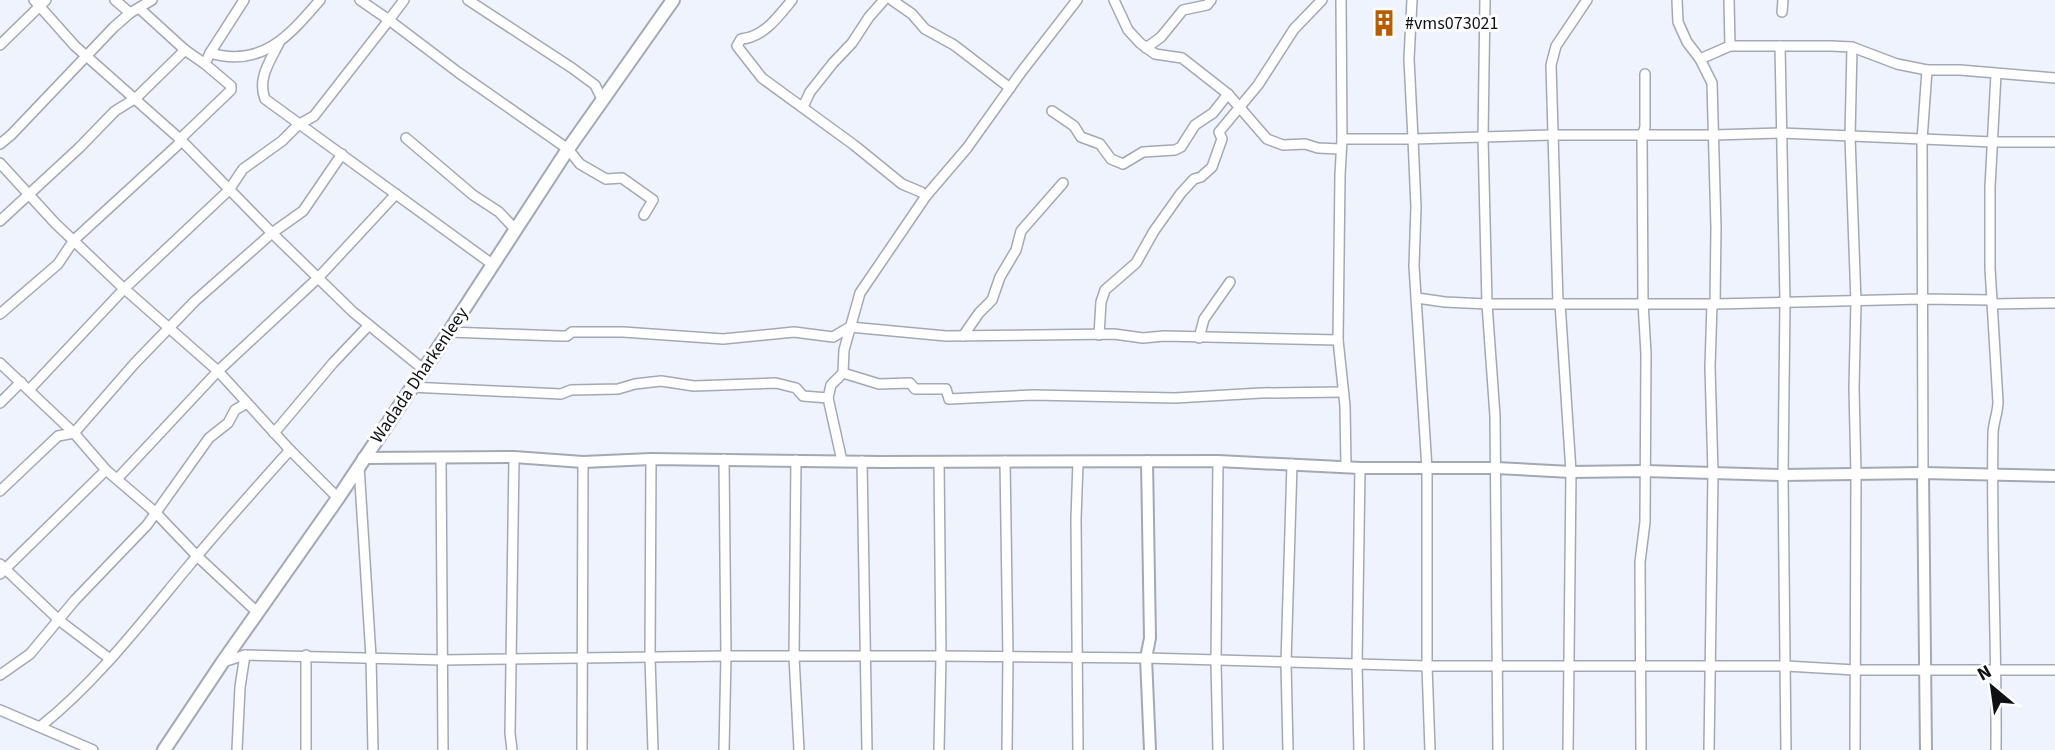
<svg xmlns="http://www.w3.org/2000/svg" width="2055" height="750" font-family="'Source Sans 3',sans-serif">
  <style>
    .lines { fill: none; stroke-linecap: round; stroke-linejoin: round }
    .minor-casing { stroke: #a3a9b4; stroke-width: 12 }
    .tertiary-casing { stroke: #a3a9b4; stroke-width: 14 }
    .secondary-casing { stroke: #a3a9b4; stroke-width: 16 }
    .minor { stroke: #fff; stroke-width: 9 }
    .tertiary { stroke: #fff; stroke-width: 10 }
    .secondary { stroke: #fff; stroke-width: 12 }
    .labels { text-anchor: middle; stroke-width: 6; stroke-linejoin: round; paint-order: stroke }
    .poi-label { font-size: 18px; fill: #0e1014; stroke: #fff; text-anchor: start }
    .street-label { font-size: 18px; fill: #0e1014; stroke: #fff }
  </style>
  <rect width="100%" height="100%" fill="#eef3fd"/>
  <g class="lines">
    <defs>
      <g id="minor">
        <path d="M 34,0 L 75,46 L 180,139 L 272,233 L 353,312 L 423,369"/>
        <path d="M 115,0 L 130,13"/>
        <path d="M 360,0 L 389,20 L 404,0"/>
        <path d="M 468,0 L 572,68 L 595,85 L 603,101"/>
        <path d="M 792,0 C 778,17 764,37 741,39 L 737,46 L 762,78 L 854,145 L 902,184 L 921,192 L 926,196"/>
        <path d="M 892,0 L 912,14 L 925,29 L 954,45 L 1010,88"/>
        <path d="M 1114,0 L 1128,30 L 1140,43 L 1155,54 L 1182,58 L 1228,94 L 1267,139 L 1283,145 L 1305,144 L 1318,148 L 1340,149"/>
        <path d="M 1341,0 L 1342,139 L 1340,175 L 1338,340 L 1345,406 L 1346,467"/>
        <path d="M 1412,0 L 1409,59 L 1413,139 L 1552,135 L 1714,135 L 1781,133 L 1993,142 L 2055,142"/>
        <path d="M 1485,0 L 1483,137 L 1487,304 L 1495,416 L 1498,750"/>
        <path d="M 1677,0 L 1678,22 L 1687,42 L 1700,59 L 1712,83 L 1716,228 L 1715,304 L 1712,304 L 1710,367 L 1713,473 L 1709,750"/>
        <path d="M 1729,0 L 1730,46"/>
        <path d="M 139,8 L 185,50 L 205,64"/>
        <path d="M 1782,12 L 1783,0"/>
        <path d="M 279,43 C 270,61 257,79 265,99 L 492,264"/>
        <path d="M 0,45 L 46,0"/>
        <path d="M 1780,46 L 1785,302 L 1783,475 L 1786,750"/>
        <path d="M 1852,47 L 1850,137 L 1856,302 L 1854,388 L 1856,474 L 1855,750"/>
        <path d="M 1146,48 L 1161,37 L 1183,10 L 1207,5 L 1211,0"/>
        <path d="M 210,53 L 244,0"/>
        <path d="M 1700,59 L 1730,46 L 1831,46 L 1852,47 L 1897,64 L 1927,70 L 1960,70 L 2055,78"/>
        <path d="M 803,107 L 810,92 L 833,63 L 852,43 L 869,17 L 884,0"/>
        <path d="M 1052,111 L 1074,126 L 1081,137 L 1100,144 L 1111,159 L 1123,164 L 1143,152 L 1175,150 L 1181,147 L 1195,125 L 1213,113 L 1228,94"/>
        <path d="M 406,138 L 473,195 L 499,212 L 515,229"/>
        <path d="M 180,139 L 231,90 L 231,86 L 205,64 L 210,53 C 262,68 289,36 320,0"/>
        <path d="M 1342,139 L 1413,139 L 1416,207 L 1414,266 L 1427,469 L 1427,666 L 1430,750"/>
        <path d="M 0,144 L 11,135 L 114,27 L 130,13 L 152,0"/>
        <path d="M 0,163 L 55,223 L 119,284 L 218,371 L 290,450 L 338,498"/>
        <path d="M 0,221 L 79,148 L 115,111 L 136,98 L 185,50"/>
        <path d="M 1417,298 L 1445,302 L 1487,304 L 1712,304"/>
        <path d="M 1558,303 L 1551,65 L 1556,46 L 1587,0"/>
        <path d="M 1560,303 L 1571,472 L 1568,750"/>
        <path d="M 1715,304 L 1922,299 L 1992,300"/>
        <path d="M 1992,304 L 2055,303"/>
        <path d="M 0,314 L 58,264 L 74,240 L 182,141"/>
        <path d="M 449,332 L 560,336 L 567,336 L 572,332 L 623,332 L 723,339 L 794,332 L 833,337 L 850,327 L 946,336 L 1114,334 L 1143,338 L 1164,336 L 1338,340"/>
        <path d="M 1099,335 L 1101,302 L 1105,290 L 1136,263 L 1154,231 L 1181,193 L 1194,179 L 1201,177 L 1212,167 L 1222,139 L 1219,132 L 1258,85 L 1294,29 L 1322,0"/>
        <path d="M 963,336 L 979,313 L 992,300 L 1000,277 L 1016,250 L 1021,231 L 1063,183"/>
        <path d="M 1199,338 L 1204,319 L 1230,282"/>
        <path d="M 0,363 L 74,433 L 106,470 L 155,512 L 197,556 L 257,612"/>
        <path d="M 843,373 L 879,384 L 910,383 L 915,389 L 946,389 L 949,399 L 1033,395 L 1175,398 L 1261,393 L 1343,392"/>
        <path d="M 410,387 L 561,394 L 571,390 L 618,389 L 635,384 L 661,381 L 694,386 L 776,383 L 796,388 L 803,396 L 828,398"/>
        <path d="M 29,390 L 124,289 L 229,190 L 243,169 L 282,141 L 298,125 L 314,116 L 389,20 L 459,73 L 568,149 L 580,164 L 606,179 L 622,178 L 653,200 L 644,215"/>
        <path d="M 0,403 L 21,382"/>
        <path d="M 274,433 L 333,363 L 369,325"/>
        <path d="M 441,459 L 443,750"/>
        <path d="M 651,459 L 650,658 L 653,750"/>
        <path d="M 796,460 L 794,657 L 799,750"/>
        <path d="M 842,461 L 828,398 L 831,385 L 843,373 L 844,350 L 860,293 L 926,196 L 967,148 L 1022,71 L 1077,0"/>
        <path d="M 862,461 L 867,750"/>
        <path d="M 1005,461 L 1008,657 L 1007,750"/>
        <path d="M 939,462 L 941,656 L 939,750"/>
        <path d="M 359,466 L 371,657 L 373,750"/>
        <path d="M 1923,473 L 1922,140 L 1927,70"/>
        <path d="M 118,478 L 218,371 L 318,278 L 396,194"/>
        <path d="M 0,491 L 58,436 L 74,433 L 135,363 L 195,301 L 272,233 L 303,211 L 342,154"/>
        <path d="M 0,564 L 60,621 L 110,659"/>
        <path d="M 0,574 L 106,470"/>
        <path d="M 306,655 L 306,750"/>
        <path d="M 223,662 L 245,655 L 442,660 L 726,656 L 941,656 L 1146,658 L 1427,666 L 1786,666 L 1855,670 L 2055,670"/>
        <path d="M 0,675 L 30,654 L 75,600 L 147,525 L 209,438 L 228,423 L 235,410 L 247,403"/>
        <path d="M 0,710 L 93,750"/>
        <path d="M 41,726 C 97,681 141,623 187,568 C 220,528 255,489 290,450"/>
        <path d="M 237,750 L 240,687 L 245,655"/>
        <path d="M 512,750 L 510,733 L 514,457"/>
        <path d="M 582,750 L 583,462"/>
        <path d="M 724,750 L 726,656 L 724,459"/>
        <path d="M 1078,750 L 1076,519 L 1078,462"/>
        <path d="M 1218,750 L 1216,662 L 1218,461"/>
        <path d="M 1288,750 L 1286,663 L 1292,464"/>
        <path d="M 1359,750 L 1357,664 L 1360,468"/>
        <path d="M 1641,750 L 1640,562 L 1645,522 L 1646,354 L 1643,302 L 1642,136 L 1645,127 L 1645,74"/>
        <path d="M 1996,750 C 1997,645 1991,539 1993,434 C 1993,423 1998,413 1998,402 L 1990,268 L 1990,187 L 1996,74"/>
      </g>
      <g id="tertiary">
        <path d="M 363,458 L 514,457 L 583,462 L 651,459 L 881,462 L 1218,461 L 1360,468 L 1496,468 L 1571,472 L 1645,471 L 1783,475 L 1923,473 L 2055,476"/>
        <path d="M 1147,461 L 1150,638 L 1146,658 L 1150,750"/>
        <path d="M 1923,473 L 1926,750"/>
      </g>
      <path id="secondary" d="M 164,750 L 222,663 L 338,498 L 449,332 L 568,149 L 673,0"/>
    </defs>
    <use href="#minor" class="minor-casing"/>
    <use href="#tertiary" class="tertiary-casing"/>
    <use href="#secondary" class="secondary-casing"/>
    <use href="#minor" class="minor"/>
    <use href="#tertiary" class="tertiary"/>
    <use href="#secondary" class="secondary"/>
  </g>
  <defs>
    <symbol id="building-bare" viewBox="-9 -9 18 18"><path d="M-4-6H4V6H1V3H-1V6H-4ZM-2.5-4.3h1.7v1.8h-1.7ZM.8-4.3h1.7v1.8H.8ZM-2.5-1h1.7V.8h-1.7ZM.8-1h1.7V.8H.8Z" fill="#b85c00" stroke="#fff" stroke-width="2.5" paint-order="stroke"/></symbol>
  </defs>
  <g fill-rule="evenodd">
    <use href="#building-bare" x="1365" y="4" width="38" height="38"/>
  </g>
  <g class="labels">
    <g class="poi-label">
      <text x="1405" y="29">#vms073021</text>
    </g>
    <g class="street-label">
      <text transform="translate(419 375) rotate(-56)" y="6">Wadada Dharkenleey</text>
    </g>
  </g>
  <g transform="translate(1992 687) rotate(331)" stroke="#ffffff" stroke-width="5" paint-order="stroke">
  <path d="M0-5L12 26L0 18L-12 26Z" fill="#0e1014"/>
  <text y="-10" font-size="19" font-weight="bold" text-anchor="middle" fill="#0e1014">N</text>
  </g>
</svg>
